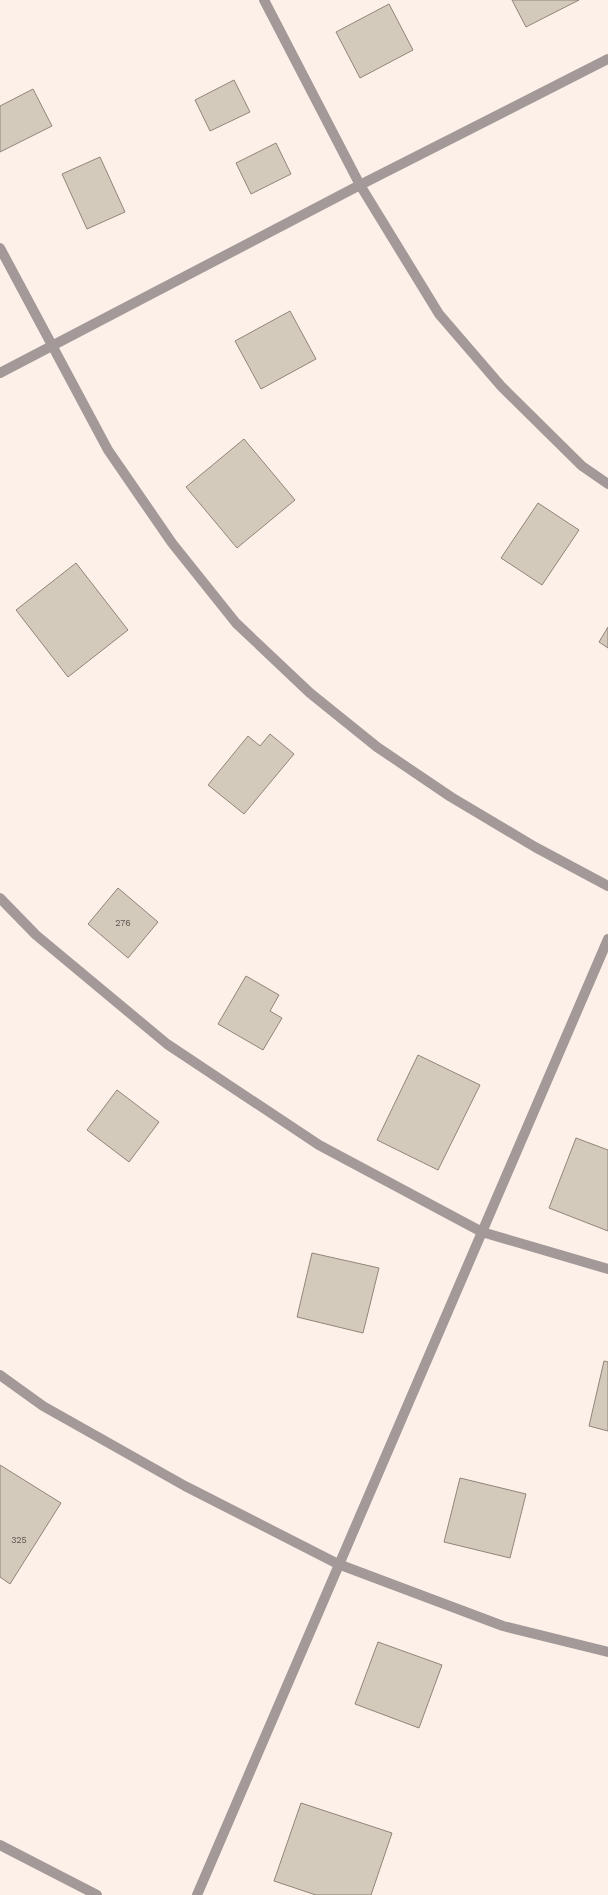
<svg xmlns="http://www.w3.org/2000/svg" width="608" height="1895" font-family="'Work Sans',sans-serif">
  <style>
    .building { fill: #d3cabb; stroke: #8f8679 }
    .lines { fill: none; stroke-linecap: round; stroke-linejoin: round }
    .lane { stroke: #a29998; stroke-width: 10 }
    .labels { text-anchor: middle; stroke-width: 3; stroke-linejoin: round; paint-order: stroke }
    .number-label { font-size: 9px; fill: #5d5650 }
  </style>
  <rect width="100%" height="100%" fill="#fdf0e8"/>
  <g class="building">
    <path d="M 512,0 L 579,0 L 526,27 Z"/>
    <path d="M 389,4 L 413,50 L 360,78 L 336,32 Z"/>
    <path d="M 234,80 L 250,112 L 210,131 L 195,100 Z"/>
    <path d="M 33,89 L 52,126 L 0,152 L 0,106 Z"/>
    <path d="M 276,143 L 291,174 L 251,194 L 236,163 Z"/>
    <path d="M 100,157 L 125,212 L 87,229 L 62,174 Z"/>
    <path d="M 290,311 L 316,359 L 261,389 L 235,341 Z"/>
    <path d="M 244,439 L 295,500 L 237,548 L 186,487 Z"/>
    <path d="M 538,503 L 579,530 L 542,585 L 501,558 Z"/>
    <path d="M 76,563 L 128,630 L 68,677 L 16,610 Z"/>
    <path d="M 608,627 L 608,648 L 599,642 Z"/>
    <path d="M 270,734 L 294,754 L 244,814 L 208,785 L 248,736 L 260,746 Z"/>
    <path d="M 118,888 L 158,922 L 128,958 L 88,924 Z"/>
    <path d="M 246,976 L 279,995 L 270,1011 L 282,1018 L 263,1050 L 218,1024 Z"/>
    <path d="M 418,1055 L 480,1085 L 438,1170 L 377,1140 Z"/>
    <path d="M 117,1090 L 159,1122 L 129,1162 L 87,1130 Z"/>
    <path d="M 576,1138 L 608,1150 L 608,1231 L 549,1208 Z"/>
    <path d="M 312,1253 L 379,1268 L 363,1333 L 297,1317 Z"/>
    <path d="M 604,1361 L 608,1362 L 608,1431 L 589,1426 Z"/>
    <path d="M 0,1465 L 61,1503 L 10,1584 L 0,1577 Z"/>
    <path d="M 460,1478 L 526,1494 L 510,1558 L 444,1542 Z"/>
    <path d="M 378,1642 L 442,1665 L 419,1728 L 355,1704 Z"/>
    <path d="M 301,1803 L 392,1833 L 371,1895 L 316,1895 L 274,1881 Z"/>
  </g>
  <g class="lines">
    <g class="lane">
      <path d="M 264,0 L 360,185 L 439,314 L 501,386 L 582,466 L 608,484"/>
      <path d="M 0,248 L 108,450 L 172,543 L 236,623 L 310,693 L 377,747 L 451,797 L 535,847 L 608,886"/>
      <path d="M 0,373 L 360,185 L 608,59"/>
      <path d="M 0,898 L 36,935 L 167,1044 L 319,1145 L 482,1232 L 608,1269"/>
      <path d="M 0,1375 L 43,1406 L 185,1486 L 338,1564 L 503,1626 L 608,1652"/>
      <path d="M 0,1845 L 97,1895"/>
      <path d="M 197,1895 L 608,939"/>
    </g>
  </g>
  <g class="labels">
    <g class="number-label">
      <text x="123" y="926">276</text>
      <text x="19" y="1543">325</text>
    </g>
  </g>
</svg>
